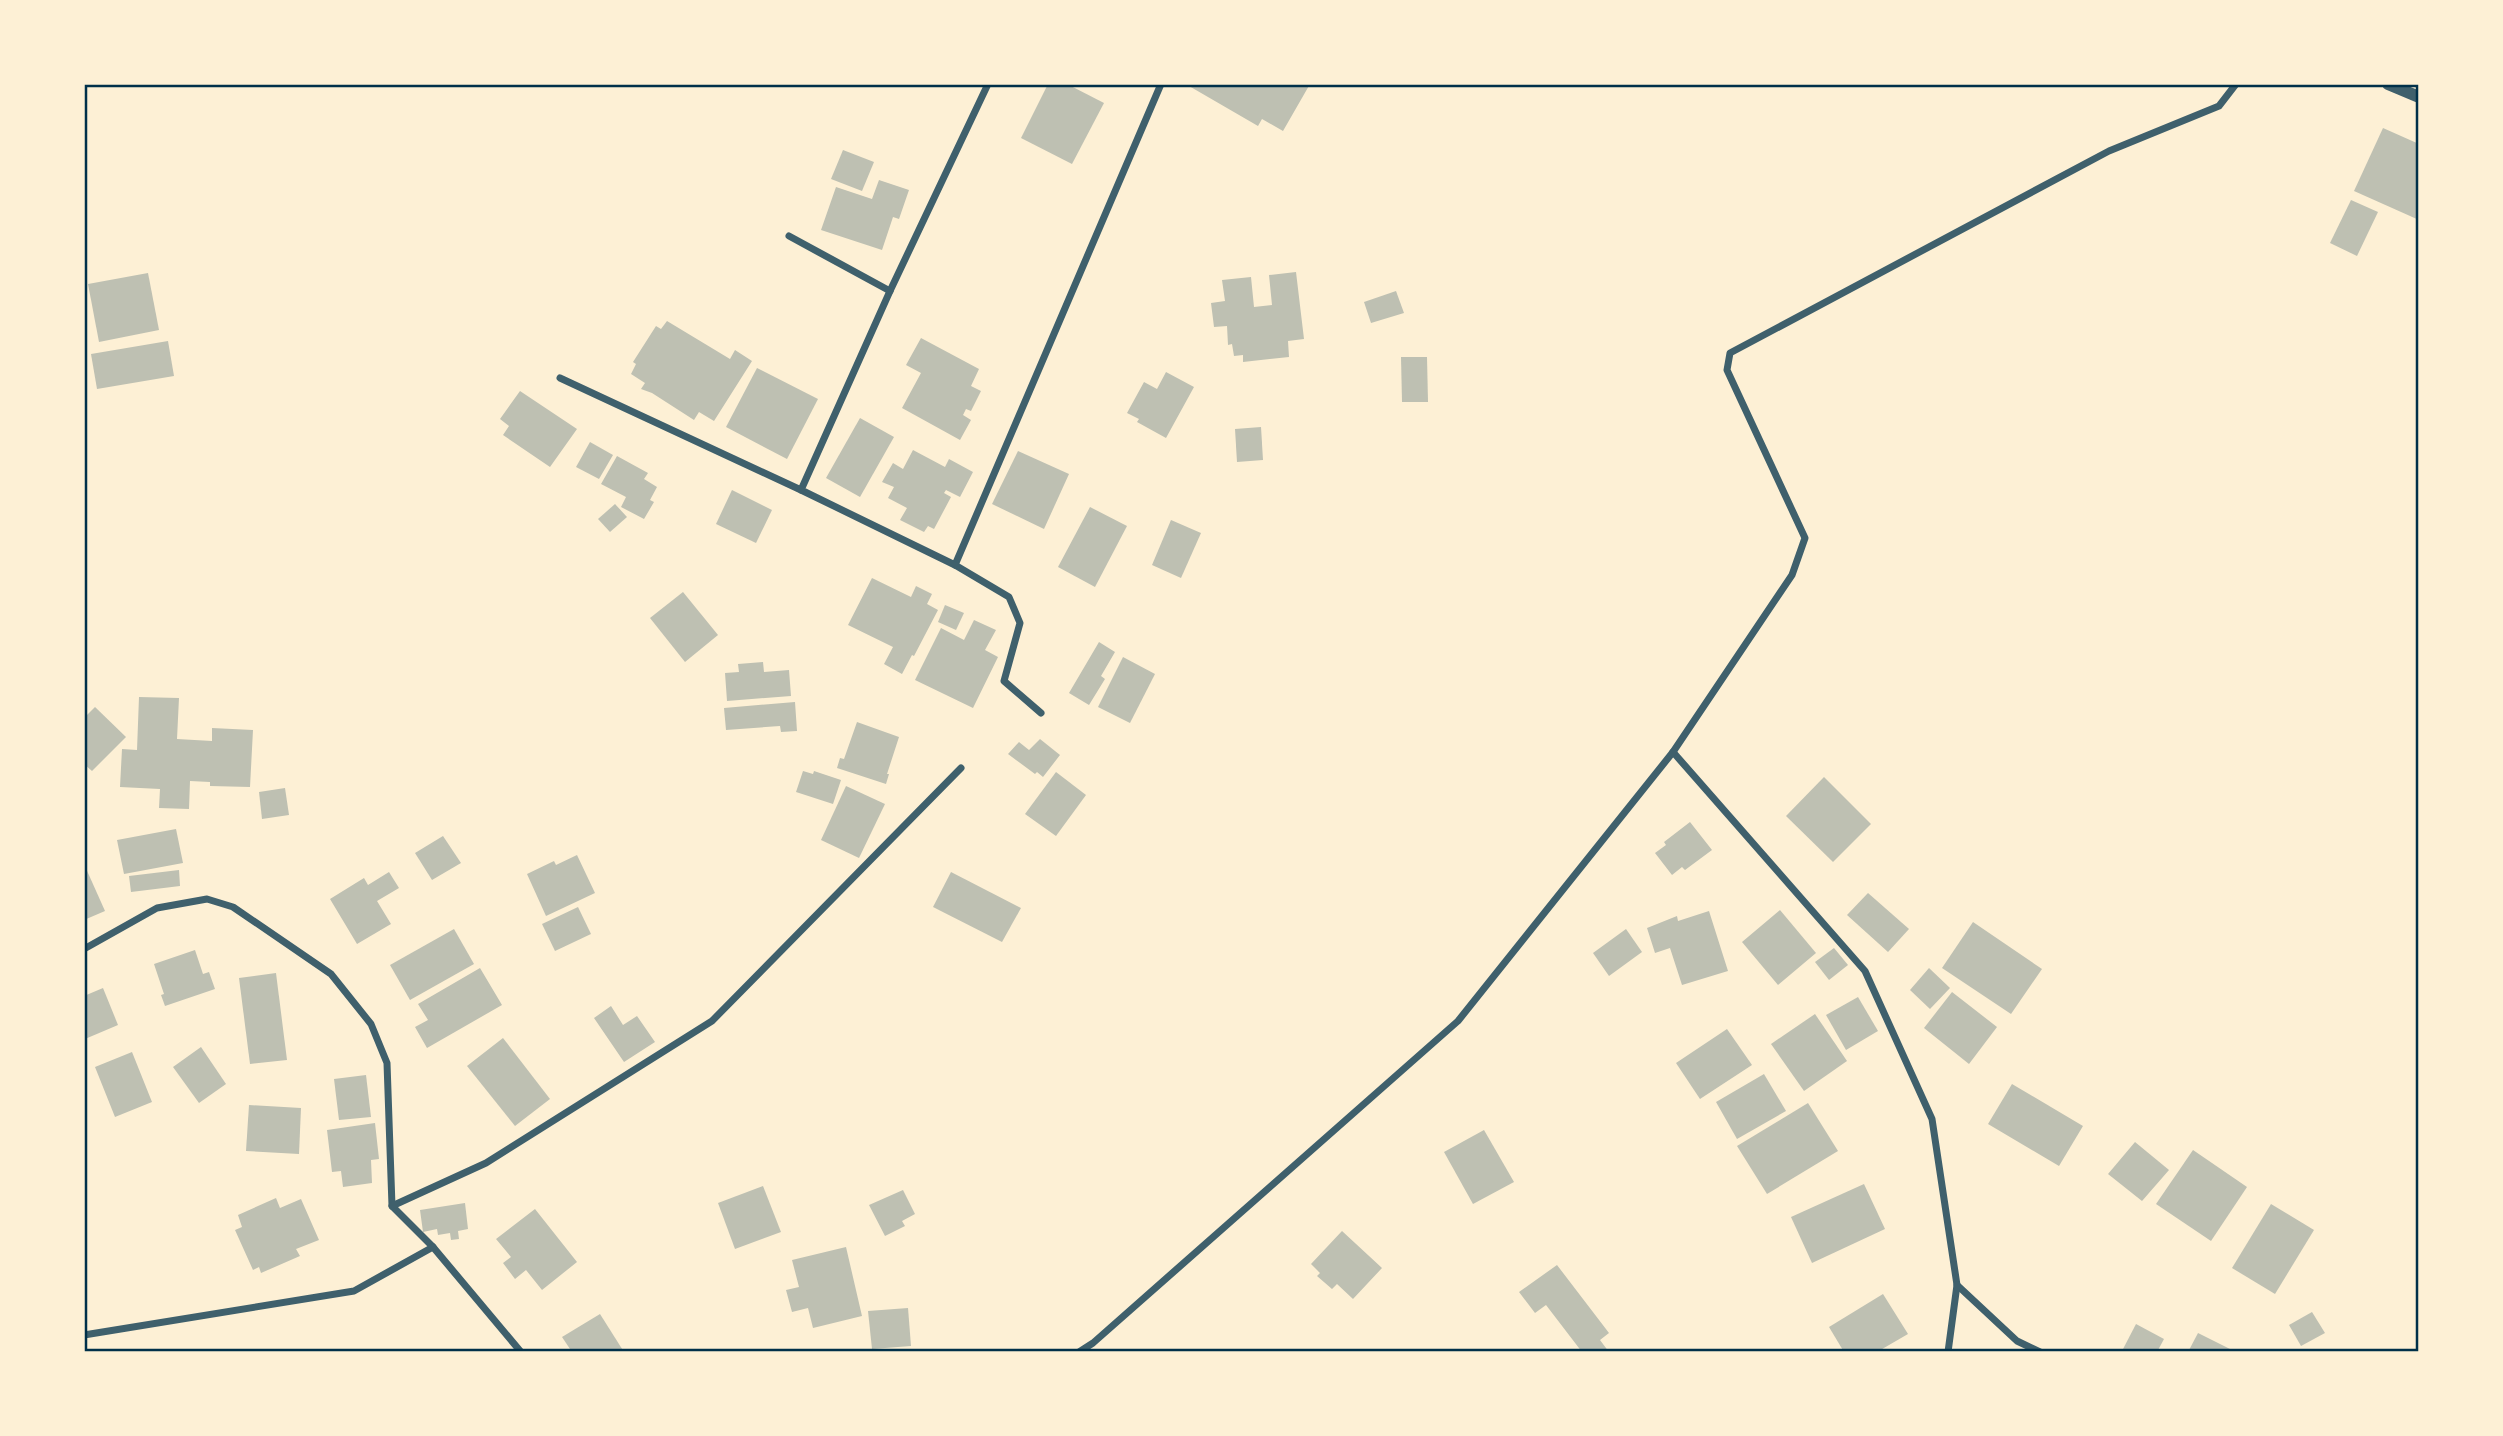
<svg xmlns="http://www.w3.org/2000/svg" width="2503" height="1436" font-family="'Alegreya Sans',sans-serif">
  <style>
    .building { fill: #bec0b2 }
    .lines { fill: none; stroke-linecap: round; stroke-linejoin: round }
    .minor { stroke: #3f606c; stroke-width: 7 }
    .tertiary { stroke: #3f606c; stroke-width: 12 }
    .neatline { fill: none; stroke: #003049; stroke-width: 2.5 }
  </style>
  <rect width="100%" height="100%" fill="#fdf0d5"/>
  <g class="building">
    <path d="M 1048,84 L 1067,84 L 1104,103 L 1072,164 L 1021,138 Z"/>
    <path d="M 1190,84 L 1310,84 L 1283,131 L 1262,119 L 1258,126 L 1189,86 Z"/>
    <path d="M 2383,128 L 2419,144 L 2419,220 L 2354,191 Z"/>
    <path d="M 843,150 L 874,162 L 862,191 L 831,179 Z"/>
    <path d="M 879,180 L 909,190 L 899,219 L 893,217 L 882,250 L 821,230 L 836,187 L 872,199 Z"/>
    <path d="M 2351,200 L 2378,212 L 2357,256 L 2330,243 Z"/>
    <path d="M 1296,272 L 1304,339 L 1288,341 L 1289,357 L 1243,362 L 1243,355 L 1234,356 L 1232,344 L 1228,345 L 1227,326 L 1214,327 L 1211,303 L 1225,301 L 1222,280 L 1251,277 L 1254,307 L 1272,305 L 1269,275 Z"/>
    <path d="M 148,273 L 159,330 L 99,342 L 88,284 Z"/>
    <path d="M 1396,291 L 1404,313 L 1371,323 L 1364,302 Z"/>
    <path d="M 667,321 L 730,359 L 735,350 L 752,361 L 714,421 L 699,412 L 694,420 L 652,393 L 641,389 L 645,383 L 631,374 L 636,364 L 633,362 L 656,326 L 661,329 Z"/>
    <path d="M 921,338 L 979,369 L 971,386 L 981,391 L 971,411 L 966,409 L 963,415 L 971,420 L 960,440 L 902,408 L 921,373 L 906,365 Z"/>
    <path d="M 168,341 L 174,376 L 97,389 L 91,354 Z"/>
    <path d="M 1401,357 L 1427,357 L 1428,402 L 1402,402 Z"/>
    <path d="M 757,368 L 818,399 L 787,459 L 726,427 Z"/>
    <path d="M 1166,372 L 1194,387 L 1166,438 L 1137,422 L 1139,419 L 1127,413 L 1144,382 L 1157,389 Z"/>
    <path d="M 520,391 L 577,429 L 550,467 L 503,435 L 509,426 L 500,419 Z"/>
    <path d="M 860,418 L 894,437 L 860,497 L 826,478 Z"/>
    <path d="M 1261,427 L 1263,460 L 1237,462 L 1235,429 Z"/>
    <path d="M 590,442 L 613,455 L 599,479 L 576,467 Z"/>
    <path d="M 913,450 L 945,467 L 949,459 L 973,472 L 960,497 L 946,490 L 944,493 L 951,497 L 934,529 L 928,526 L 924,532 L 900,520 L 907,508 L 888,498 L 894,487 L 882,482 L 893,463 L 903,469 Z"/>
    <path d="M 1018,451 L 1069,474 L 1044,529 L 992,504 Z"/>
    <path d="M 617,456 L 648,473 L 644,479 L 657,487 L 650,500 L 654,502 L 644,519 L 621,507 L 626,497 L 601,484 Z"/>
    <path d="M 732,490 L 772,510 L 756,543 L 716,524 Z"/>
    <path d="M 615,504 L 627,517 L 610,532 L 598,519 Z"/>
    <path d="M 1090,507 L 1127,526 L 1095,587 L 1058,567 Z"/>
    <path d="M 1171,520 L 1201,533 L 1181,578 L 1152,565 Z"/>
    <path d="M 872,578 L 911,597 L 916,586 L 932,594 L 927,604 L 938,610 L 914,656 L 912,655 L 902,674 L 884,664 L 893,647 L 848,625 Z"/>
    <path d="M 683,592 L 718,635 L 685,662 L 650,618 Z"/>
    <path d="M 945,605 L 964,613 L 956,630 L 938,622 Z"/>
    <path d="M 974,620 L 996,630 L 985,650 L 998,657 L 973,708 L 915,680 L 941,628 L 964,640 Z"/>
    <path d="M 1099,642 L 1115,652 L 1101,676 L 1105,679 L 1089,705 L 1069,693 Z"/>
    <path d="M 1123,657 L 1155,674 L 1130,723 L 1098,707 Z"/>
    <path d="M 763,662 L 764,672 L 789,670 L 791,696 L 727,701 L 725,673 L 739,672 L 738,664 Z"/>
    <path d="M 139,697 L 179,698 L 177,739 L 212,741 L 212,728 L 253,730 L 250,787 L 210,786 L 210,782 L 190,781 L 189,809 L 159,808 L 160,789 L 120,787 L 122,749 L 137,750 Z"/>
    <path d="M 795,702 L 797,731 L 781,732 L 780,726 L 726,730 L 724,708 Z"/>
    <path d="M 95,707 L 126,737 L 92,771 L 84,764 L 84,718 Z"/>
    <path d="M 857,722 L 899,737 L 887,774 L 889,774 L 886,784 L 837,768 L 840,758 L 844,759 Z"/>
    <path d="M 1040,739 L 1060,755 L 1043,777 L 1037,772 L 1035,774 L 1008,754 L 1019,742 L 1029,750 Z"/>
    <path d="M 803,771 L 813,774 L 814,771 L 841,780 L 833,804 L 796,792 Z"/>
    <path d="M 1056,772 L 1086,795 L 1056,836 L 1025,814 Z"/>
    <path d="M 1824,777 L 1871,824 L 1833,862 L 1786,816 Z"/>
    <path d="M 846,786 L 885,804 L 859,858 L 821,840 Z"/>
    <path d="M 285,788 L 289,815 L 262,819 L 259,792 Z"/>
    <path d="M 1690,822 L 1712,850 L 1685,870 L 1682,867 L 1672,875 L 1655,853 L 1666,845 L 1664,842 Z"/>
    <path d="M 176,829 L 183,863 L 124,874 L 117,840 Z"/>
    <path d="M 443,836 L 461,863 L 432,880 L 415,853 Z"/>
    <path d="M 577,855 L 595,893 L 546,916 L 527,874 L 554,861 L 556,865 Z"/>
    <path d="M 84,864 L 105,911 L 84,920 Z"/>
    <path d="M 179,870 L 180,886 L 131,892 L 129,876 Z"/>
    <path d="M 389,872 L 399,888 L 377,901 L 391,924 L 357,944 L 330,899 L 364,878 L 368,885 Z"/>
    <path d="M 951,872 L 1021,908 L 1002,942 L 933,907 Z"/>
    <path d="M 1868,893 L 1909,929 L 1888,952 L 1847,915 Z"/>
    <path d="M 578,907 L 591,934 L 555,951 L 542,924 Z"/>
    <path d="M 1780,910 L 1816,953 L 1778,985 L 1742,942 Z"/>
    <path d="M 1709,911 L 1728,971 L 1682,985 L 1670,948 L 1655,953 L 1647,928 L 1677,916 L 1678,921 Z"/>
    <path d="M 1973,922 L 2042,969 L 2011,1014 L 1942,968 Z"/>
    <path d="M 454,929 L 474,964 L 410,1000 L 390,965 Z"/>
    <path d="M 1626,929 L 1642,952 L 1609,976 L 1593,953 Z"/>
    <path d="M 1834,948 L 1848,965 L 1829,980 L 1815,962 Z"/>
    <path d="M 195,950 L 203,974 L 209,972 L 215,989 L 165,1006 L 161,995 L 164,994 L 154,964 Z"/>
    <path d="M 480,968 L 502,1005 L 427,1048 L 415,1027 L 428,1020 L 418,1004 Z"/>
    <path d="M 1929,968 L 1950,988 L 1930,1009 L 1910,990 Z"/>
    <path d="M 276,973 L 287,1060 L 250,1064 L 239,978 Z"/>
    <path d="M 103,988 L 118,1025 L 85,1039 L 84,996 Z"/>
    <path d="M 1952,992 L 1997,1027 L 1969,1064 L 1924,1028 Z"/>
    <path d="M 1858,997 L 1878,1031 L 1846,1050 L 1826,1015 Z"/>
    <path d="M 611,1006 L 623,1025 L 637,1016 L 655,1042 L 624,1062 L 594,1018 Z"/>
    <path d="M 1815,1014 L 1847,1061 L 1804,1091 L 1771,1044 Z"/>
    <path d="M 1727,1029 L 1752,1065 L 1700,1099 L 1676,1063 Z"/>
    <path d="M 503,1038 L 550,1099 L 515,1126 L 467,1066 Z"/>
    <path d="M 201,1047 L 226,1084 L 199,1103 L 173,1067 Z"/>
    <path d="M 132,1052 L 152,1102 L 115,1117 L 95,1067 Z"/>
    <path d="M 1764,1074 L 1786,1111 L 1737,1139 L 1716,1102 Z"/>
    <path d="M 366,1075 L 371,1117 L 339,1120 L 334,1079 Z"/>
    <path d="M 2012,1084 L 2083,1126 L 2059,1166 L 1988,1124 Z"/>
    <path d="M 1808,1103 L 1838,1151 L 1767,1194 L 1737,1146 Z"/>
    <path d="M 249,1105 L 301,1108 L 299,1154 L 246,1151 Z"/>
    <path d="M 375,1123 L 379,1159 L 371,1160 L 372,1183 L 343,1187 L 341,1171 L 332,1172 L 327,1130 Z"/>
    <path d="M 1484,1130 L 1514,1182 L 1473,1204 L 1444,1152 Z"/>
    <path d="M 2135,1142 L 2169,1170 L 2142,1201 L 2108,1174 Z"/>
    <path d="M 2193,1150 L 2247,1187 L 2211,1241 L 2156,1204 Z"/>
    <path d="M 1864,1184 L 1885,1229 L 1812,1263 L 1791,1217 Z"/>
    <path d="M 763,1186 L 781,1232 L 735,1249 L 718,1203 Z"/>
    <path d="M 903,1190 L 915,1214 L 902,1221 L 905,1226 L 885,1236 L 869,1205 Z"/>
    <path d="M 276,1198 L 280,1208 L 301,1199 L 319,1240 L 296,1249 L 300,1256 L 261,1273 L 259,1267 L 253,1270 L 235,1230 L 242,1227 L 238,1215 Z"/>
    <path d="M 465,1203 L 468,1229 L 458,1231 L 459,1239 L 451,1240 L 450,1233 L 438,1235 L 437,1229 L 423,1232 L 420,1210 Z"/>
    <path d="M 2271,1204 L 2314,1230 L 2275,1294 L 2232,1268 Z"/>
    <path d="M 535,1209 L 577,1262 L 542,1290 L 526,1270 L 515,1279 L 503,1263 L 511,1257 L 496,1239 Z"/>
    <path d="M 1342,1231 L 1382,1268 L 1353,1299 L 1337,1284 L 1332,1289 L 1317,1276 L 1320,1273 L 1311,1264 Z"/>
    <path d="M 846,1247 L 862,1316 L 813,1328 L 808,1308 L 792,1312 L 786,1290 L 799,1287 L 792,1260 Z"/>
    <path d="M 1557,1265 L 1609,1333 L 1600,1340 L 1609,1352 L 1591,1352 L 1588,1349 L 1582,1352 L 1546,1305 L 1535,1313 L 1519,1292 Z"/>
    <path d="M 1883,1294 L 1908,1334 L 1877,1352 L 1844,1352 L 1829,1327 Z"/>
    <path d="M 908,1308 L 911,1346 L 872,1349 L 868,1311 Z"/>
    <path d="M 2312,1312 L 2325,1333 L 2301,1346 L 2289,1325 Z"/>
    <path d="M 600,1314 L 624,1352 L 572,1352 L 562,1337 Z"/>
    <path d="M 2136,1324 L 2164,1339 L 2157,1352 L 2122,1351 Z"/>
    <path d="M 2198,1333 L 2236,1352 L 2188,1352 Z"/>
  </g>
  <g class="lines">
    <g class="minor">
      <path d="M 988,84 L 890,291 L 801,490 L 955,565 L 1161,84"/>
      <path d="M 789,236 L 890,291"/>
      <path d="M 560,378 L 801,490"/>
      <path d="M 955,565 L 1009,597 L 1020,623 L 1004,681 L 1041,713"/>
      <path d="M 1673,752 L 1865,971 L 1932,1119 L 1957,1285 L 2017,1341 L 2040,1352"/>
      <path d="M 84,949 L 157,908 L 207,899 L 233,907 L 331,974 L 371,1024 L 387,1063 L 392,1206 L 433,1247 L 521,1352"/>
      <path d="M 392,1206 L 486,1163 L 712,1021 L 961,768"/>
      <path d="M 84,1335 L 354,1291 L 433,1247"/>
      <path d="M 1079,1352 L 1093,1343 L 1458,1021 L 1673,752 L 1792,575 L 1805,538 L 1727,370 L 1730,353 L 2109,151 L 2219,106 L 2236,84"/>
      <path d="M 1948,1352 L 1957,1285"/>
    </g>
    <path class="tertiary" d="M 2388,84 L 2419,97"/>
  </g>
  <rect width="2503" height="1436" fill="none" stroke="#fdf0d5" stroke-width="172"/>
  <rect x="86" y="86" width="2331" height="1264" class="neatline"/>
</svg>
